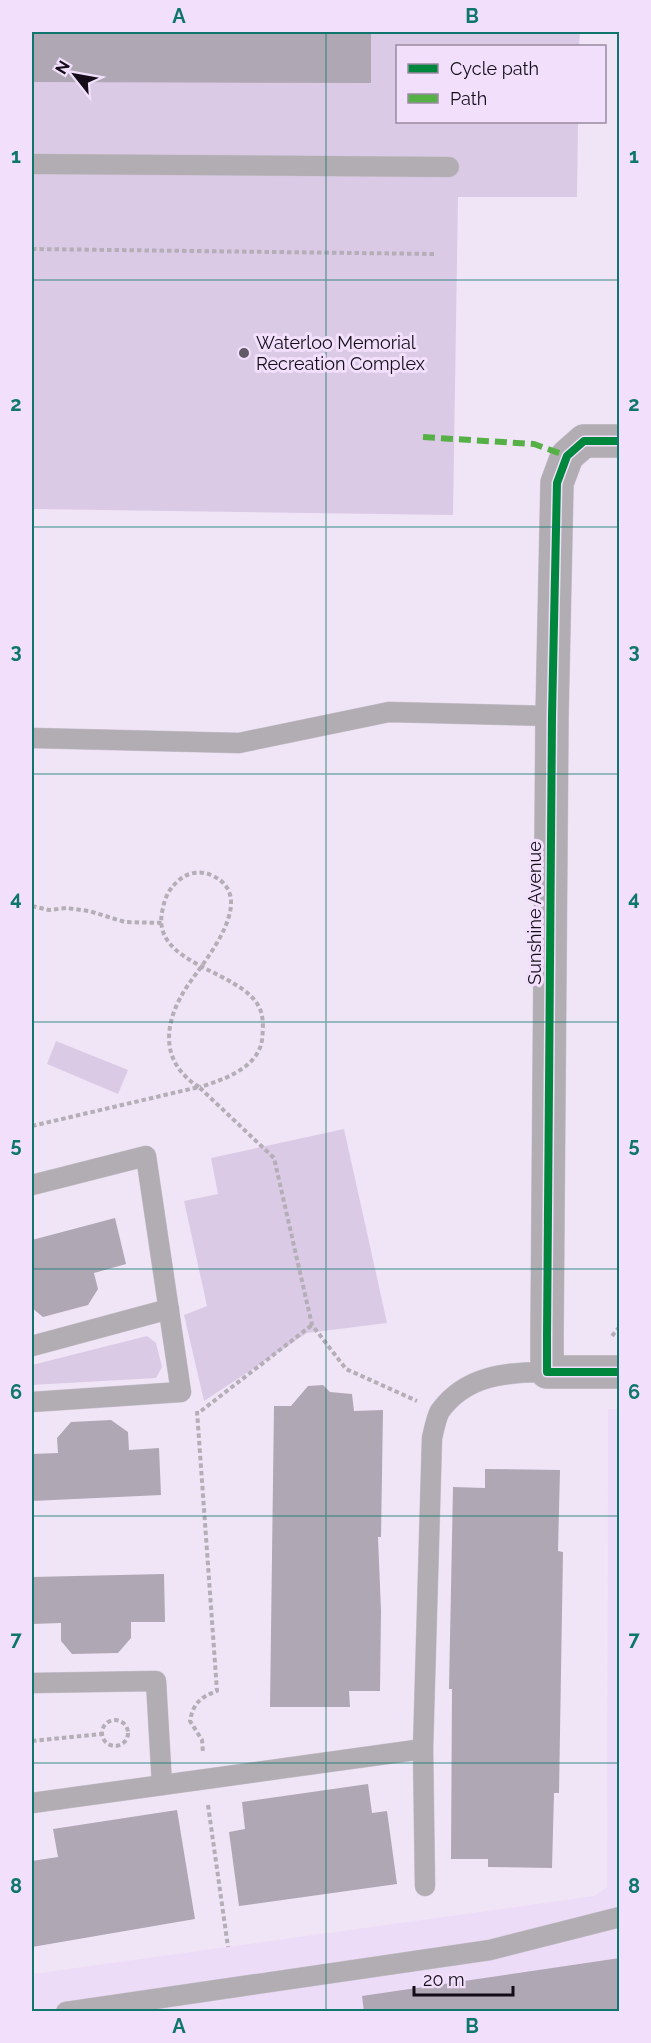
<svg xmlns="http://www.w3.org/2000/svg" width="651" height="2043" font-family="Raleway,sans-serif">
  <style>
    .built { fill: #eddcf7 }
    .green { fill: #dbcae6 }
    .building { fill: #afa7b4 }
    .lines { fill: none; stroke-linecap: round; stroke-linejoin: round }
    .lane-casing { stroke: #ccc4d1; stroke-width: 21 }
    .street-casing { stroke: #ccc4d1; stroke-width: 34 }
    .path { stroke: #b4aeb6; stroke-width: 4; stroke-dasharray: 4.5 3; stroke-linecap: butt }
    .lane { stroke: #b1adb3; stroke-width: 20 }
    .street { stroke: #b1adb3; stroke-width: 33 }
    .quiet { stroke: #55b045; stroke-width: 6; stroke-dasharray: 12 6; stroke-linecap: butt }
    .cycleway-casing { stroke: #f1dffc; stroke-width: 11 }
    .cycleway { stroke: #00873e; stroke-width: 8 }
    .grid { fill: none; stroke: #0f766e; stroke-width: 1.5; stroke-opacity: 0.55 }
    .poi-dot { fill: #615965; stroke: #f1dffc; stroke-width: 2 }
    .labels { text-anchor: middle; stroke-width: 6; stroke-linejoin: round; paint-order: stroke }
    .poi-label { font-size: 18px; fill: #140d17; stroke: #f1dffc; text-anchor: start }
    .street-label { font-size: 18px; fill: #140d17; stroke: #f1dffc }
    .neatline { fill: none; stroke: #0f766e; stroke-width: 2 }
    .grid-label { font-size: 20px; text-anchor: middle; font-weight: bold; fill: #0f766e }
  </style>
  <rect width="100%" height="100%" fill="#f0e5f6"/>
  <path class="built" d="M 608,1409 L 619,1409 L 619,2011 L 32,2011 L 32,1974 L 594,1896 L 607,1887 Z"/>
  <g class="green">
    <path d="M 32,32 L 580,32 L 579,46 L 398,46 L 398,122 L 578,122 L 577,197 L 458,197 L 453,515 L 32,509 Z"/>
    <path d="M 56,1041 L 128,1070 L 118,1094 L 47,1064 Z"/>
    <path d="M 344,1129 L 387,1323 L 307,1333 L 204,1401 L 184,1315 L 207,1306 L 184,1201 L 218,1194 L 211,1158 Z"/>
    <path d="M 147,1336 L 156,1343 L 162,1367 L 156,1378 L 32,1385 L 32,1365 Z"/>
  </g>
  <g class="building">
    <path d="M 32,32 L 371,32 L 371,83 L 32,82 Z"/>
    <path d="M 115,1218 L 126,1264 L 94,1273 L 98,1289 L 88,1305 L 43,1317 L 32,1308 L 32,1240 Z"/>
    <path d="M 323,1385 L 330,1392 L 352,1394 L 354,1411 L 383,1410 L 381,1537 L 378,1537 L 381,1611 L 380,1691 L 349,1691 L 350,1707 L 270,1707 L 274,1406 L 291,1406 L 308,1386 Z"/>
    <path d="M 111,1420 L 128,1432 L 129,1450 L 159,1448 L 161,1495 L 32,1501 L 32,1454 L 58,1453 L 57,1438 L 71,1422 Z"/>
    <path d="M 485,1469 L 560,1470 L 558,1551 L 563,1552 L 559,1793 L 554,1793 L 552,1868 L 488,1867 L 488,1859 L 451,1859 L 452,1689 L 449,1689 L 453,1487 L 485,1488 Z"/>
    <path d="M 164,1574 L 165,1622 L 131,1622 L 131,1638 L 118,1653 L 72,1654 L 61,1641 L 61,1623 L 32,1624 L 32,1577 Z"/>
    <path d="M 368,1784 L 372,1813 L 387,1811 L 397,1884 L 239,1906 L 229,1832 L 245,1829 L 242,1802 Z"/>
    <path d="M 177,1810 L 195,1919 L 32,1947 L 32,1861 L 58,1857 L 53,1829 Z"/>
    <path d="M 620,1958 L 620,2012 L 364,2012 L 362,1996 Z"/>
  </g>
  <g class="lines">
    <defs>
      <g id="lane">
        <path d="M 32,164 L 449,167"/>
        <path d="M 33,738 L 239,743 L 389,712 L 552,716"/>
        <path d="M 32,1185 L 146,1156 L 181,1392 L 32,1402"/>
        <path d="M 32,1346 L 169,1309"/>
        <path d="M 32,1683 L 156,1681 L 162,1785"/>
        <path d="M 32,1803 L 423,1749"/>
        <path d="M 425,1886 L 423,1749 L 432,1438 C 434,1430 436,1418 440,1411 C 466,1375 507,1372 547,1372"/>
        <path d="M 66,2012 L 490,1950 L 620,1917"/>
      </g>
      <path id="street" d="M 620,441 L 584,441 L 567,456 L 557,483 L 552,716 L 547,1335 L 547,1372 L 620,1372"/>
    </defs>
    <use href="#lane" class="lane-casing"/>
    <use href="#street" class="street-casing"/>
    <g class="path">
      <path d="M 32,249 L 436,254"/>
      <path d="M 32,906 L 49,910 L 66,908 L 89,911 L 125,922 L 162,923"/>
      <path d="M 199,1087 C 159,1062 163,1022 188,985 C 206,959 260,896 211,875 C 200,870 186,873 178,881 C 169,889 165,897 163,908 C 147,966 243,969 260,1009 C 264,1019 263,1030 262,1040 C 258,1068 223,1080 200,1087"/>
      <path d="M 32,1126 L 199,1087 L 274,1158 L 312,1325 L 346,1369 L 417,1401"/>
      <path d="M 612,1336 L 620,1326"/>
      <path d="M 197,1411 L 217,1691 C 200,1697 193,1704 190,1721 L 202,1740 L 203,1753"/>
      <path d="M 201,1411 L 312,1325"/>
      <circle cx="115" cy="1733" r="13"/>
      <path d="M 32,1741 L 102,1734"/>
      <path d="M 208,1805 L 228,1947"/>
    </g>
    <use href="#lane" class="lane"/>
    <use href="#street" class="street"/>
    <path class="quiet" d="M 423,437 L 534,444 L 567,456"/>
    <defs>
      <path id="cycleway" d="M 620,441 L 584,441 L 567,456 L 557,483 L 552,716 L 547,1335 L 547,1372 L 620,1372"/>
    </defs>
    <use href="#cycleway" class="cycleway-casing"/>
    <use href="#cycleway" class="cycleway"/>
  </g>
  <path class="grid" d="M 326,32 L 326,2012M 32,280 L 620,280M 32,527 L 620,527M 32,774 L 620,774M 32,1022 L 620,1022M 32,1269 L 620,1269M 32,1516 L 620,1516M 32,1763 L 620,1763"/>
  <circle class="poi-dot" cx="244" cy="353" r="6"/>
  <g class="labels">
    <g class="poi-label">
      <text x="256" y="349">Waterloo Memorial<tspan x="256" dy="21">Recreation Complex</tspan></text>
    </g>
    <g class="street-label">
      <text transform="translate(535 913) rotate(-90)" y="6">Sunshine Avenue</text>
    </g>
  </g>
  <rect width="651" height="2043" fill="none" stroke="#f1dffc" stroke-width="66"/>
  <rect x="396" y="45" width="210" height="78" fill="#f1dffc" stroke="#998ba0" stroke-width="1.5"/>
  <rect x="408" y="64" width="30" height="9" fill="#00873e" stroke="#998ba0" stroke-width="1.5"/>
  <text x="450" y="75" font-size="18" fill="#140d17">Cycle path</text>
  <rect x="408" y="94" width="30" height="9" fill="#55b045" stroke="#998ba0" stroke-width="1.5"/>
  <text x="450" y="105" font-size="18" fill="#140d17">Path</text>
  <g transform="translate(75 75) rotate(301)" stroke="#f1dffc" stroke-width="4.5" paint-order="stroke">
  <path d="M0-4.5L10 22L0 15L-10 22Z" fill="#140d17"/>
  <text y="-9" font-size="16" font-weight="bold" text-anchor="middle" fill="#140d17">N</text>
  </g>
  <path d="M414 1986v9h99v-9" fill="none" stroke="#140d17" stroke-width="3"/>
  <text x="423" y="1986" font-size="18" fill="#140d17" stroke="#f1dffc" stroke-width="4.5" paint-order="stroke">20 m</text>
  <rect x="33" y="33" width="585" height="1977" class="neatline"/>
  <g class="grid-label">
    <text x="179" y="23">A</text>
    <text x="472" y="23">B</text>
    <text x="16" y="163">1</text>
    <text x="634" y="163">1</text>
    <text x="16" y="411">2</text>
    <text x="634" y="411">2</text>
    <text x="16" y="658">3</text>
    <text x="634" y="658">3</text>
    <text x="16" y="905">4</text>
    <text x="634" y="905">4</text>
    <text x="16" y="1152">5</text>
    <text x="634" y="1152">5</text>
    <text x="16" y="1399">6</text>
    <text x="634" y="1399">6</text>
    <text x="16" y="1646">7</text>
    <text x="634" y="1646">7</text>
    <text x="16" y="1893">8</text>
    <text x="634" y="1893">8</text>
    <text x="179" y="2033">A</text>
    <text x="472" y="2033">B</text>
  </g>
</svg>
